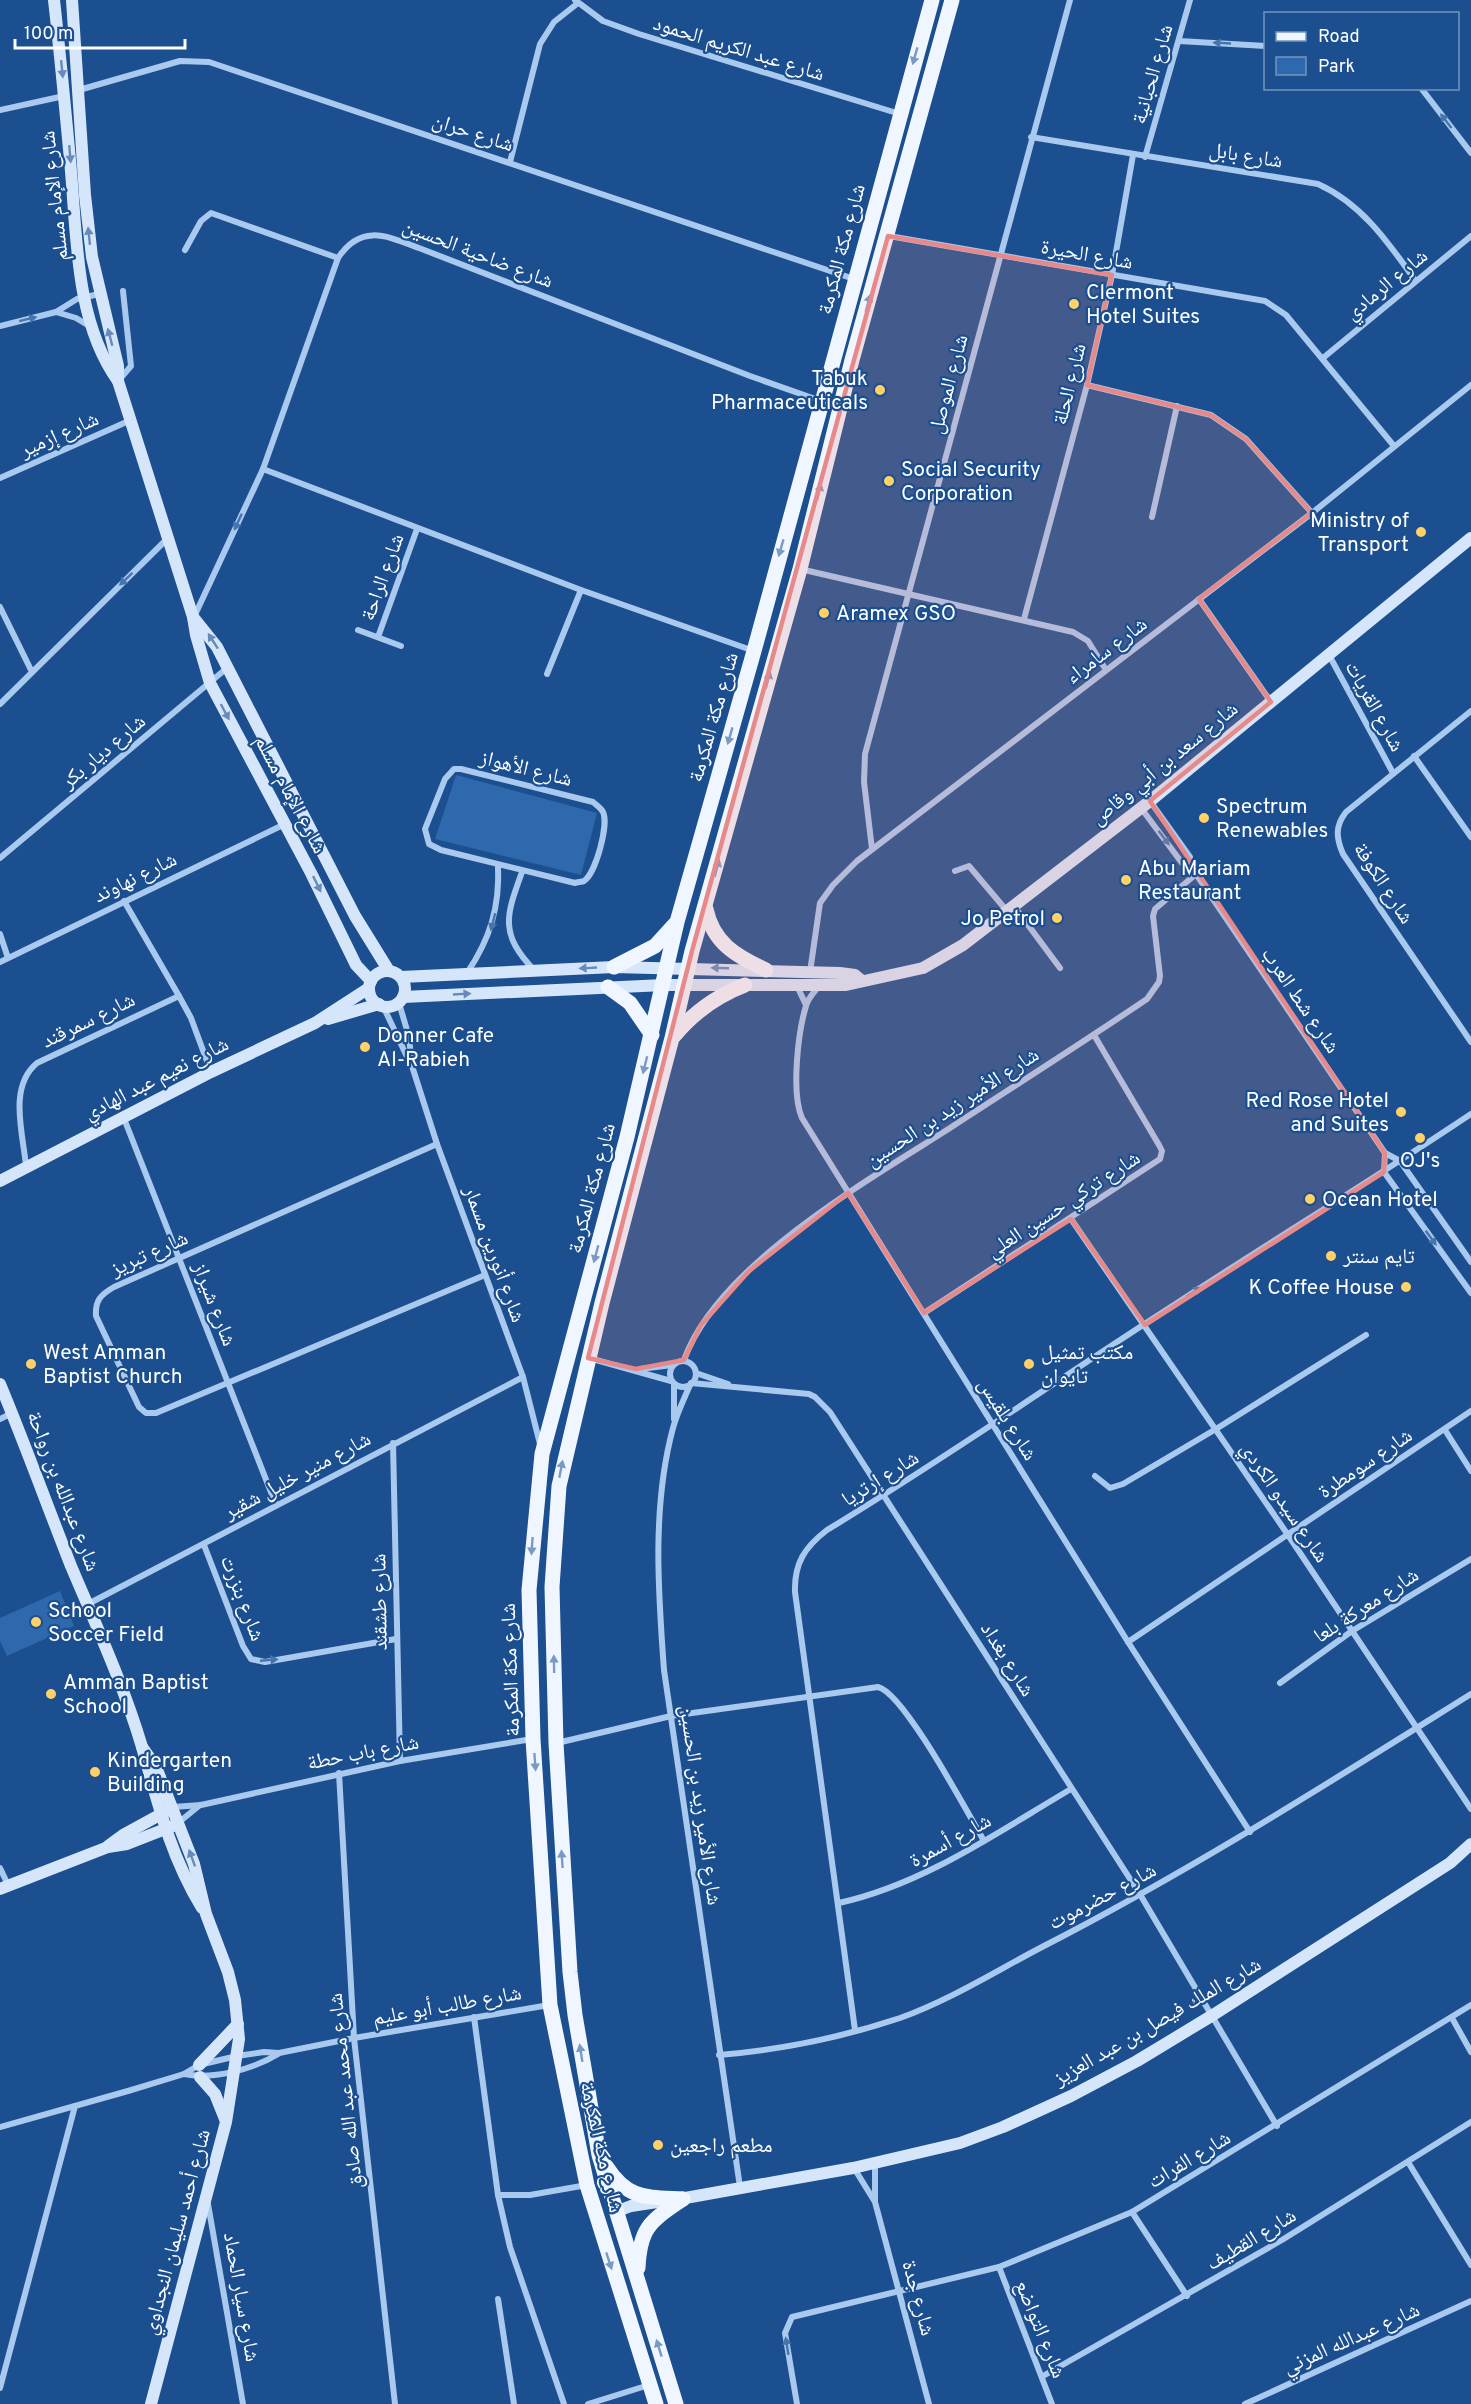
<svg xmlns="http://www.w3.org/2000/svg" width="1471" height="2404" font-family="Overpass,'Noto Naskh Arabic',sans-serif">
  <style>
    .green { fill: #2e69ad }
    .lines { fill: none; stroke-linecap: round; stroke-linejoin: round }
    .street { stroke: #a9c9ee; stroke-width: 6 }
    .secondary { stroke: #d6e6fa; stroke-width: 12 }
    .primary { stroke: #f0f6ff; stroke-width: 15 }
    .oneway { fill: #4674ac }
    .oneway2 { fill: #7b9ac1 }
    .oneway3 { fill: #668bba }
    .marked { fill: #e88989; fill-opacity: 0.2; stroke: #e88989; stroke-width: 4.5; stroke-linejoin: round }
    .poi-dot { fill: #ffd166; stroke: #1b4f8f; stroke-width: 2 }
    .labels { text-anchor: middle; stroke-width: 4.5; stroke-linejoin: round; paint-order: stroke }
    .street-label { font-size: 21px; fill: #fff; stroke: #1b4f8f }
    .poi-label { font-size: 21px; fill: #fff; stroke: #1b4f8f; text-anchor: start }
  </style>
  <rect width="100%" height="100%" fill="#1b4f8f"/>
  <g class="green">
    <path d="M 456,775 L 597,813 L 581,875 L 435,839 Z"/>
    <path d="M 60,1591 L 74,1626 L 7,1656 L 0,1641 L 0,1618 Z"/>
  </g>
  <g class="lines">
    <g class="street">
      <path d="M 575,0 L 603,21 L 639,34 L 900,114"/>
      <path d="M 1179,41 L 1266,46"/>
      <path d="M 1421,88 L 1471,153"/>
      <path d="M 79,90 L 180,61 L 209,62 L 854,279"/>
      <path d="M 0,110 L 64,96"/>
      <path d="M 1031,137 L 1318,184 C 1362,204 1388,242 1415,280"/>
      <path d="M 1145,157 L 1190,0"/>
      <path d="M 510,162 L 540,44 L 554,22 L 578,3"/>
      <path d="M 889,236 L 1265,301 L 1286,315 L 1394,446"/>
      <path d="M 185,250 L 201,221 L 211,213 L 338,258"/>
      <path d="M 56,312 L 76,318 L 91,327"/>
      <path d="M 0,326 L 56,312 L 77,299 L 99,294"/>
      <path d="M 1323,358 L 1471,236"/>
      <path d="M 119,380 L 131,366 L 123,291"/>
      <path d="M 1087,385 L 1211,415 L 1246,439 L 1312,513"/>
      <path d="M 263,469 L 581,590 L 754,651"/>
      <path d="M 0,478 L 131,420"/>
      <path d="M 1152,517 L 1177,406"/>
      <path d="M 800,569 L 1073,632 L 1088,641 L 1106,670"/>
      <path d="M 1199,599 L 1271,702"/>
      <path d="M 0,607 L 31,670"/>
      <path d="M 194,617 L 263,469 L 338,258 C 361,223 387,236 419,248 L 750,376 L 821,401"/>
      <path d="M 1024,619 L 1087,385 L 1112,275 L 1133,155"/>
      <path d="M 358,630 L 401,646"/>
      <path d="M 378,637 L 417,529"/>
      <path d="M 1329,655 L 1393,773"/>
      <path d="M 547,674 L 581,590"/>
      <path d="M 0,704 L 168,538"/>
      <path d="M 1471,711 L 1346,812 C 1335,826 1336,838 1343,854 L 1471,1042"/>
      <path d="M 1414,756 L 1471,837"/>
      <path d="M 454,769 L 461,769 L 593,802 C 596,805 601,808 603,812 C 609,824 596,873 584,881 C 582,882 577,882 575,883 L 441,850 L 429,844 L 425,829 L 445,779 Z"/>
      <path d="M 1150,801 L 1190,857 L 1190,865 L 1196,874 L 1385,1153 L 1400,1161 L 1471,1262"/>
      <path d="M 1141,808 L 1182,863 L 1190,865"/>
      <path d="M 872,849 L 864,782 L 865,754 L 1070,0"/>
      <path d="M 0,858 L 227,668"/>
      <path d="M 955,871 L 969,866 L 1007,911"/>
      <path d="M 522,872 C 506,916 499,934 535,971"/>
      <path d="M 124,901 L 179,996"/>
      <path d="M 1014,906 L 1060,968"/>
      <path d="M 0,934 L 8,958"/>
      <path d="M 0,962 L 285,824"/>
      <path d="M 810,972 L 820,903 L 833,885 L 857,861 L 1312,513 L 1471,385"/>
      <path d="M 467,973 C 490,939 500,907 498,865"/>
      <path d="M 797,986 L 806,1005"/>
      <path d="M 819,986 C 814,992 808,998 806,1006 C 798,1032 791,1093 802,1118 L 1128,1642 L 1250,1832"/>
      <path d="M 399,1003 L 409,1037 L 412,1066 L 437,1144 L 523,1377 L 540,1444"/>
      <path d="M 383,1006 L 410,1063"/>
      <path d="M 123,1116 L 276,1505"/>
      <path d="M 437,1144 L 114,1287 C 100,1295 95,1301 96,1316 L 139,1407 L 146,1413 L 156,1413 L 485,1275"/>
      <path d="M 1385,1153 L 1384,1172 L 1471,1293"/>
      <path d="M 26,1166 C 23,1133 8,1087 37,1063 L 179,996 L 191,1018 L 211,1072"/>
      <path d="M 1071,1219 L 1288,1535 L 1471,1809"/>
      <path d="M 924,1313 L 1160,1159 L 1162,1151 L 1159,1145 L 1094,1035"/>
      <path d="M 589,1358 L 671,1381"/>
      <path d="M 684,1360 C 718,1265 867,1181 950,1128 C 1016,1085 1082,1043 1147,999 L 1159,982 L 1160,976 L 1153,916 L 1155,909 L 1196,874"/>
      <circle cx="683" cy="1374" r="13"/>
      <path d="M 640,1369 L 672,1365"/>
      <path d="M 696,1373 L 728,1384"/>
      <path d="M 691,1383 L 809,1394 L 815,1397 L 830,1412 L 1141,1896 L 1277,2126"/>
      <path d="M 690,1385 C 684,1399 677,1413 673,1428 C 652,1506 658,1590 664,1670 L 740,2187"/>
      <path d="M 0,1419 L 12,1413"/>
      <path d="M 674,1419 L 674,1384"/>
      <path d="M 1445,1430 L 1471,1471"/>
      <path d="M 393,1443 L 400,1761"/>
      <path d="M 1095,1476 L 1110,1488 L 1123,1484 L 1216,1429 L 1366,1335"/>
      <path d="M 204,1545 L 243,1646 L 251,1659 L 265,1662 L 396,1639"/>
      <path d="M 88,1604 L 523,1377"/>
      <path d="M 1128,1642 L 1471,1411"/>
      <path d="M 1280,1683 L 1352,1631 L 1471,1559"/>
      <path d="M 557,1743 L 671,1716 L 878,1687 C 904,1693 967,1812 984,1841"/>
      <path d="M 339,1773 L 354,2038 L 395,2404"/>
      <path d="M 173,1807 L 201,1805 L 400,1761 L 532,1739"/>
      <path d="M 178,1823 L 200,1805"/>
      <path d="M 0,1868 L 8,1885"/>
      <path d="M 839,1903 C 924,1884 996,1833 1071,1789"/>
      <path d="M 474,2017 L 498,2195 L 530,2195 L 587,2185"/>
      <path d="M 1452,2018 L 1471,2052"/>
      <path d="M 855,2030 L 795,1592 C 794,1563 805,1547 827,1530 C 946,1458 1060,1378 1177,1303 C 1275,1239 1374,1179 1471,1114"/>
      <path d="M 719,2055 C 779,2050 843,2037 900,2018 C 950,2000 996,1971 1042,1947 C 1190,1871 1330,1782 1471,1694"/>
      <path d="M 184,2074 C 213,2080 254,2069 278,2054"/>
      <path d="M 0,2127 L 128,2091 L 184,2074 L 199,2065 L 237,2056 L 264,2052 L 279,2053 L 354,2038 L 549,2005"/>
      <path d="M 1408,2162 L 1471,2265"/>
      <path d="M 854,2168 L 875,2202 L 929,2404"/>
      <path d="M 498,2195 L 510,2247 L 564,2404"/>
      <path d="M 875,2201 L 875,2163"/>
      <path d="M 208,2204 L 243,2404"/>
      <path d="M 1132,2212 L 1187,2296"/>
      <path d="M 999,2267 L 1052,2404"/>
      <path d="M 498,2299 L 514,2404"/>
      <path d="M 1043,2376 L 1282,2240 L 1471,2122"/>
      <path d="M 0,2388 L 75,2106"/>
      <path d="M 588,2404 L 649,2385"/>
      <path d="M 797,2404 L 785,2333 L 792,2317 L 999,2267 L 1132,2212 L 1471,2005"/>
      <path d="M 1245,2404 L 1471,2301"/>
    </g>
    <g class="secondary">
      <path d="M 54,0 C 60,53 65,106 70,160 C 77,232 74,320 118,381"/>
      <path d="M 72,0 L 85,195 L 92,257 L 118,366 L 118,381 L 193,617 L 196,635 L 210,683 L 311,873 L 356,965 L 371,981"/>
      <path d="M 193,617 L 217,647 L 355,916 L 389,971"/>
      <circle cx="387" cy="989" r="18"/>
      <path d="M 401,977 L 614,967 L 840,973 L 855,975 L 861,980"/>
      <path d="M 403,997 L 664,985 L 846,985 L 923,968 L 963,945 L 1150,801 L 1471,538"/>
      <path d="M 328,1019 L 379,1004"/>
      <path d="M 0,1181 L 211,1072 L 315,1023 L 369,988"/>
      <path d="M 0,1384 C 25,1444 47,1505 71,1566 C 96,1625 124,1686 142,1747 C 158,1804 171,1857 202,1908"/>
      <path d="M 142,1747 L 156,1767 L 194,1864 L 206,1914 L 228,1972 L 235,2000 L 239,2039 L 226,2122 L 151,2404"/>
      <path d="M 108,1846 L 123,1835 L 165,1812"/>
      <path d="M 0,1889 L 108,1847 L 127,1844 L 173,1826"/>
      <path d="M 199,2065 L 238,2024"/>
      <path d="M 200,2077 L 215,2094 L 225,2119"/>
      <path d="M 674,2200 L 853,2168 L 960,2143 L 1003,2127 L 1071,2096 L 1137,2061 L 1213,2015 L 1450,1863 L 1471,1844"/>
      <path d="M 615,2212 L 631,2206 L 657,2202"/>
    </g>
    <g class="primary">
      <path d="M 706,909 C 713,943 736,956 766,970"/>
      <path d="M 614,967 L 655,946 L 675,924"/>
      <path d="M 608,987 L 630,1003 L 652,1035"/>
      <path d="M 674,1036 C 694,1012 716,996 745,985"/>
      <path d="M 606,2166 C 628,2200 646,2197 683,2199"/>
      <path d="M 638,2268 C 640,2226 651,2221 683,2199"/>
      <path d="M 656,2404 L 587,2185 L 550,2005 L 533,1739 L 529,1590 L 542,1454 L 627,1137 L 677,922 L 754,651 L 932,0"/>
      <path d="M 676,2404 L 599,2155 L 575,2015 L 570,1972 L 556,1743 L 552,1587 L 559,1486 L 602,1303 L 672,1038 L 692,951 L 800,569 L 852,360 L 952,0"/>
    </g>
  </g>
  <defs><path id="oneway-solid" d="M-6-.8H1V-3.2L6.5 0L1 3.2V.8H-6Z" transform="scale(1.5)"/></defs>
  <g class="oneway">
    <use href="#oneway-solid" transform="translate(1222 43) rotate(-177)"/>
    <use href="#oneway-solid" transform="translate(1446 121) rotate(-128)"/>
    <use href="#oneway-solid" transform="translate(28 319) rotate(-14)"/>
    <use href="#oneway-solid" transform="translate(238 522) rotate(115)"/>
    <use href="#oneway-solid" transform="translate(126 579) rotate(136)"/>
    <use href="#oneway-solid" transform="translate(1164 838) rotate(53)"/>
    <use href="#oneway-solid" transform="translate(493 922) rotate(104)"/>
    <use href="#oneway-solid" transform="translate(1431 1238) rotate(54)"/>
    <use href="#oneway-solid" transform="translate(1194 1292) rotate(-32)"/>
    <use href="#oneway-solid" transform="translate(269 1660) rotate(-5)"/>
    <use href="#oneway-solid" transform="translate(787 2346) rotate(-99)"/>
  </g>
  <g class="oneway2">
    <use href="#oneway-solid" transform="translate(915 56) rotate(106)"/>
    <use href="#oneway-solid" transform="translate(868 303) rotate(-75)"/>
    <use href="#oneway-solid" transform="translate(819 492) rotate(-76)"/>
    <use href="#oneway-solid" transform="translate(781 548) rotate(106)"/>
    <use href="#oneway-solid" transform="translate(768 680) rotate(-75)"/>
    <use href="#oneway-solid" transform="translate(730 736) rotate(106)"/>
    <use href="#oneway-solid" transform="translate(717 868) rotate(-75)"/>
    <use href="#oneway-solid" transform="translate(645 1065) rotate(104)"/>
    <use href="#oneway-solid" transform="translate(596 1254) rotate(105)"/>
    <use href="#oneway-solid" transform="translate(561 1469) rotate(-79)"/>
    <use href="#oneway-solid" transform="translate(532 1546) rotate(94)"/>
    <use href="#oneway-solid" transform="translate(554 1664) rotate(-91)"/>
    <use href="#oneway-solid" transform="translate(535 1762) rotate(86)"/>
    <use href="#oneway-solid" transform="translate(562 1859) rotate(-94)"/>
    <use href="#oneway-solid" transform="translate(581 2053) rotate(-99)"/>
    <use href="#oneway-solid" transform="translate(609 2261) rotate(72)"/>
    <use href="#oneway-solid" transform="translate(659 2348) rotate(-107)"/>
  </g>
  <g class="oneway3">
    <use href="#oneway-solid" transform="translate(62 69) rotate(84)"/>
    <use href="#oneway-solid" transform="translate(70 154) rotate(85)"/>
    <use href="#oneway-solid" transform="translate(89 236) rotate(-96)"/>
    <use href="#oneway-solid" transform="translate(110 337) rotate(-105)"/>
    <use href="#oneway-solid" transform="translate(213 641) rotate(-123)"/>
    <use href="#oneway-solid" transform="translate(225 712) rotate(62)"/>
    <use href="#oneway-solid" transform="translate(317 884) rotate(64)"/>
    <use href="#oneway-solid" transform="translate(588 968) rotate(177)"/>
    <use href="#oneway-solid" transform="translate(720 968) rotate(-178)"/>
    <use href="#oneway-solid" transform="translate(462 994) rotate(-3)"/>
    <use href="#oneway-solid" transform="translate(192 1858) rotate(-110)"/>
  </g>
  <path class="marked" d="M 888,236 L 1112,275 L 1087,385 L 1211,415 L 1246,439 L 1312,513 L 1199,599 L 1271,702 L 1150,801 L 1385,1153 L 1384,1172 L 1145,1325 L 1071,1219 L 924,1313 L 848,1193 L 749,1271 L 701,1325 L 684,1360 L 636,1369 L 588,1358 L 692,951 Z"/>
  <g class="poi-dot">
    <circle cx="1074" cy="304" r="6"/>
    <circle cx="880" cy="390" r="6"/>
    <circle cx="889" cy="481" r="6"/>
    <circle cx="1421" cy="532" r="6"/>
    <circle cx="824" cy="613" r="6"/>
    <circle cx="1204" cy="818" r="6"/>
    <circle cx="1126" cy="880" r="6"/>
    <circle cx="1057" cy="918" r="6"/>
    <circle cx="365" cy="1047" r="6"/>
    <circle cx="1401" cy="1112" r="6"/>
    <circle cx="1420" cy="1138" r="6"/>
    <circle cx="1310" cy="1199" r="6"/>
    <circle cx="1331" cy="1256" r="6"/>
    <circle cx="1406" cy="1287" r="6"/>
    <circle cx="31" cy="1364" r="6"/>
    <circle cx="1029" cy="1364" r="6"/>
    <circle cx="36" cy="1622" r="6"/>
    <circle cx="51" cy="1694" r="6"/>
    <circle cx="95" cy="1772" r="6"/>
    <circle cx="658" cy="2145" r="6"/>
  </g>
  <g class="labels">
    <g class="street-label">
      <text transform="translate(739 48) rotate(17)" y="7">شارع عبد الكريم الحمود</text>
      <text transform="translate(1152 74) rotate(-74)" y="7">شارع الحبانية</text>
      <text transform="translate(473 132) rotate(18)" y="7">شارع حران</text>
      <text transform="translate(1246 155) rotate(9)" y="7">شارع بابل</text>
      <text transform="translate(54 196) rotate(-96)" y="7">شارع الإمام مسلم</text>
      <text transform="translate(841 249) rotate(-75)" y="7">شارع مكة المكرمة</text>
      <text transform="translate(478 253) rotate(21)" y="7">شارع ضاحية الحسين</text>
      <text transform="translate(1087 254) rotate(10)" y="7">شارع الحيرة</text>
      <text transform="translate(1386 284) rotate(-39)" y="7">شارع الرمادي</text>
      <text transform="translate(948 384) rotate(-75)" y="7">شارع الموصل</text>
      <text transform="translate(1069 384) rotate(-76)" y="7">شارع الحلة</text>
      <text transform="translate(59 434) rotate(-24)" y="7">شارع إزمير</text>
      <text transform="translate(382 577) rotate(-70)" y="7">شارع الراحة</text>
      <text transform="translate(1106 650) rotate(-37)" y="7">شارع سامراء</text>
      <text transform="translate(1375 706) rotate(61)" y="7">شارع القريات</text>
      <text transform="translate(713 717) rotate(-74)" y="7">شارع مكة المكرمة</text>
      <text transform="translate(103 751) rotate(-40)" y="7">شارع ديار بكر</text>
      <text transform="translate(1164 763) rotate(-39)" y="7">شارع سعد بن أبي وقاص</text>
      <text transform="translate(526 768) rotate(14)" y="7">شارع الأهواز</text>
      <text transform="translate(291 794) rotate(62)" y="7">شارع الإمام مسلم</text>
      <text transform="translate(135 877) rotate(-26)" y="7">شارع نهاوند</text>
      <text transform="translate(1384 883) rotate(57)" y="7">شارع الكوفة</text>
      <text transform="translate(1301 1000) rotate(56)" y="7">شارع شط العرب</text>
      <text transform="translate(88 1020) rotate(-26)" y="7">شارع سمرقند</text>
      <text transform="translate(156 1078) rotate(-27)" y="7">شارع نعيم عبد الهادي</text>
      <text transform="translate(952 1107) rotate(-33)" y="7">شارع الأمير زيد بن الحسين</text>
      <text transform="translate(591 1188) rotate(-75)" y="7">شارع مكة المكرمة</text>
      <text transform="translate(1063 1204) rotate(-33)" y="7">شارع تركي حسين العلي</text>
      <text transform="translate(149 1253) rotate(-24)" y="7">شارع تبريز</text>
      <text transform="translate(495 1254) rotate(70)" y="7">شارع أنورين مسمار</text>
      <text transform="translate(215 1304) rotate(69)" y="7">شارع شيراز</text>
      <text transform="translate(1008 1419) rotate(58)" y="7">شارع بلقيس</text>
      <text transform="translate(1365 1463) rotate(-34)" y="7">شارع سومطرة</text>
      <text transform="translate(297 1475) rotate(-28)" y="7">شارع منير خليل شقير</text>
      <text transform="translate(880 1478) rotate(-32)" y="7">شارع إرتريا</text>
      <text transform="translate(64 1491) rotate(69)" y="7">شارع عبدالله بن رواحة</text>
      <text transform="translate(1285 1502) rotate(56)" y="7">شارع سيدو الكردي</text>
      <text transform="translate(243 1598) rotate(69)" y="7">شارع بنزرت</text>
      <text transform="translate(379 1602) rotate(-91)" y="7">شارع طشقند</text>
      <text transform="translate(1366 1605) rotate(-33)" y="7">شارع معركة بلعا</text>
      <text transform="translate(1008 1659) rotate(58)" y="7">شارع بغداد</text>
      <text transform="translate(510 1670) rotate(-92)" y="7">شارع مكة المكرمة</text>
      <text transform="translate(363 1752) rotate(-11)" y="7">شارع باب حطة</text>
      <text transform="translate(701 1805) rotate(82)" y="7">شارع الأمير زيد بن الحسين</text>
      <text transform="translate(950 1840) rotate(-29)" y="7">شارع أسمرة</text>
      <text transform="translate(1102 1896) rotate(-28)" y="7">شارع حضرموت</text>
      <text transform="translate(447 2005) rotate(-10)" y="7">شارع طالب أبو عليم</text>
      <text transform="translate(1157 2021) rotate(-30)" y="7">شارع الملك فيصل بن عبد العزيز</text>
      <text transform="translate(345 2091) rotate(-96)" y="7">شارع محمد عبد الله صادق</text>
      <text transform="translate(602 2147) rotate(77)" y="7">شارع مكة المكرمة</text>
      <text transform="translate(1189 2159) rotate(-31)" y="7">شارع الفرات</text>
      <text transform="translate(176 2232) rotate(-75)" y="7">شارع أحمد سليمان النجداوي</text>
      <text transform="translate(1251 2239) rotate(-31)" y="7">شارع القطيف</text>
      <text transform="translate(242 2297) rotate(80)" y="7">شارع سيار الحماد</text>
      <text transform="translate(919 2298) rotate(75)" y="7">شارع جدة</text>
      <text transform="translate(1041 2329) rotate(68)" y="7">شارع التواضع</text>
      <text transform="translate(1351 2338) rotate(-24)" y="7">شارع عبدالله المزني</text>
    </g>
    <g class="poi-label">
      <text x="1086" y="299">Clermont<tspan x="1086" dy="24">Hotel Suites</tspan></text>
      <text x="868" y="385" text-anchor="end">Tabuk<tspan x="868" dy="24">Pharmaceuticals</tspan></text>
      <text x="901" y="476">Social Security<tspan x="901" dy="24">Corporation</tspan></text>
      <text x="1409" y="527" text-anchor="end">Ministry of<tspan x="1409" dy="24">Transport</tspan></text>
      <text x="836" y="620">Aramex GSO</text>
      <text x="1216" y="813">Spectrum<tspan x="1216" dy="24">Renewables</tspan></text>
      <text x="1138" y="875">Abu Mariam<tspan x="1138" dy="24">Restaurant</tspan></text>
      <text x="1045" y="925" text-anchor="end">Jo Petrol</text>
      <text x="377" y="1042">Donner Cafe<tspan x="377" dy="24">Al-Rabieh</tspan></text>
      <text x="1389" y="1107" text-anchor="end">Red Rose Hotel<tspan x="1389" dy="24">and Suites</tspan></text>
      <text x="1420" y="1167" text-anchor="middle">OJ's</text>
      <text x="1322" y="1206">Ocean Hotel</text>
      <text x="1343" y="1263">تايم سنتر</text>
      <text x="1394" y="1294" text-anchor="end">K Coffee House</text>
      <text x="43" y="1359">West Amman<tspan x="43" dy="24">Baptist Church</tspan></text>
      <text x="1041" y="1359">مكتب تمثيل<tspan x="1041" dy="24">تايوان</tspan></text>
      <text x="48" y="1617">School<tspan x="48" dy="24">Soccer Field</tspan></text>
      <text x="63" y="1689">Amman Baptist<tspan x="63" dy="24">School</tspan></text>
      <text x="107" y="1767">Kindergarten<tspan x="107" dy="24">Building</tspan></text>
      <text x="670" y="2152">مطعم راجعين</text>
    </g>
  </g>
  <rect x="1264" y="12" width="195" height="78" fill="#1b4f8f" stroke="#7695bc" stroke-width="1.5"/>
  <rect x="1276" y="32" width="30" height="9" fill="#f0f6ff" stroke="#7695bc" stroke-width="1.5"/>
  <text x="1318" y="42" font-size="18" fill="#ffffff">Road</text>
  <rect x="1276" y="57" width="30" height="18" fill="#2e69ad" stroke="#7695bc" stroke-width="1.5"/>
  <text x="1318" y="72" font-size="18" fill="#ffffff">Park</text>
  <path d="M15 39v9h170v-9" fill="none" stroke="#ffffff" stroke-width="3"/>
  <text x="24" y="39" font-size="18" fill="#ffffff" stroke="#1b4f8f" stroke-width="4.5" paint-order="stroke">100 m</text>
</svg>
